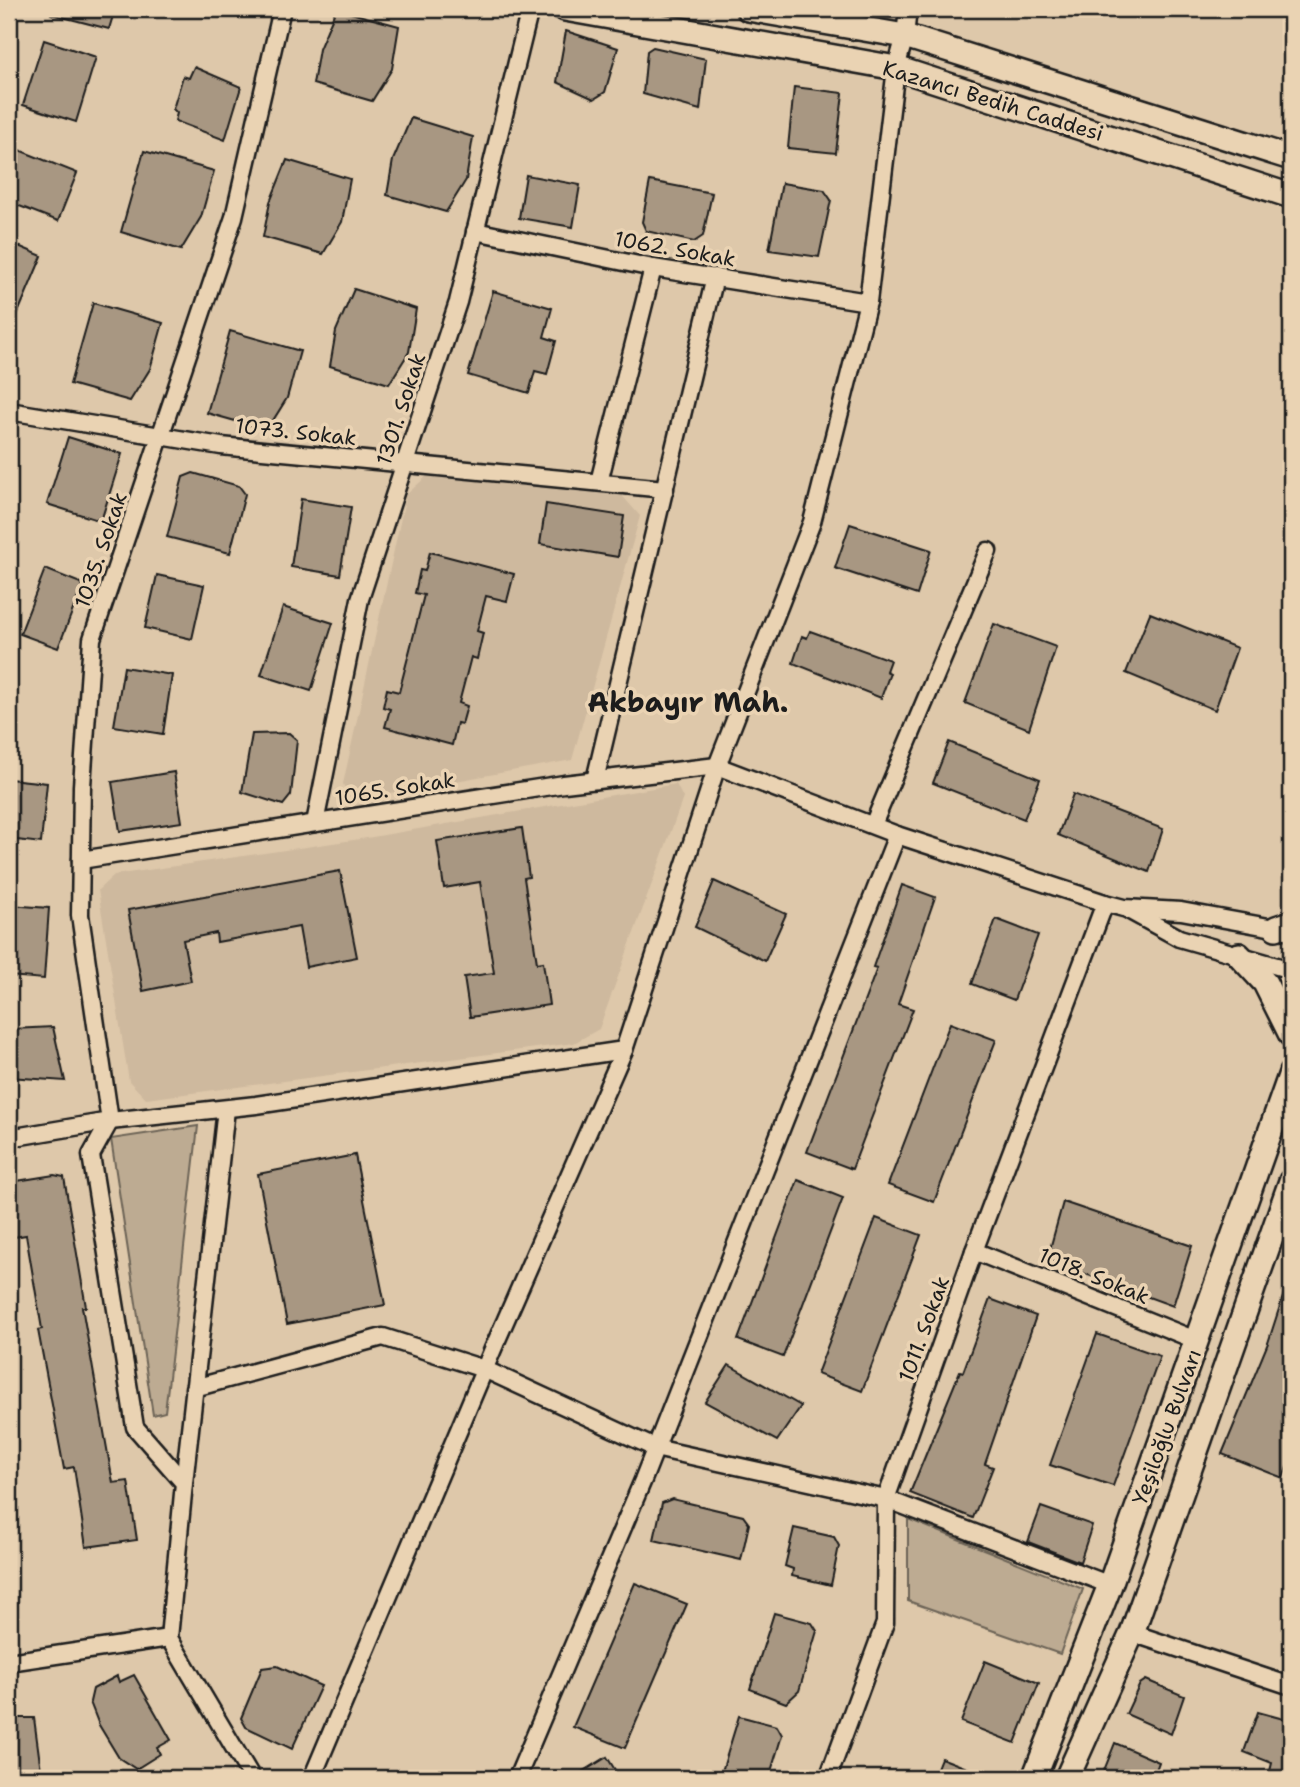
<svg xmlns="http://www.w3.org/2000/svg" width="1300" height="1787" font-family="'Shantell Sans',sans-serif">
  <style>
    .built { fill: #ceb99e }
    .green { fill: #bdab92; stroke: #6c6457; stroke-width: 2 }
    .building { fill: #a89782; stroke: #1c1c1c; stroke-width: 2 }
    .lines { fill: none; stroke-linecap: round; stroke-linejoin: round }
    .street-casing { stroke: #1c1c1c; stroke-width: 21 }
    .secondary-casing { stroke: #1c1c1c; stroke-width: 28 }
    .street { stroke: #ead3b3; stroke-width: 16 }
    .secondary { stroke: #ead3b3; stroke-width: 23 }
    .labels { text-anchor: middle; stroke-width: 7; stroke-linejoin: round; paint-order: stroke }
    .street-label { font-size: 21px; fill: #1c1c1c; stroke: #ead3b3 }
    .district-label { font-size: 28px; font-weight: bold; fill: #1c1c1c; stroke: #ead3b3 }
  </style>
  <rect width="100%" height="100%" fill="#dec8aa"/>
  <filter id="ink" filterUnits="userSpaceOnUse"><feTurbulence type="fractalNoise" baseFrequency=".0143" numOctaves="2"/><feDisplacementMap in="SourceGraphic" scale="14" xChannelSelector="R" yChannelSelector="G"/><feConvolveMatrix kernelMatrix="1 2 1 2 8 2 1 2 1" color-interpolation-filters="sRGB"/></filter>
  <g filter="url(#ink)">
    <g class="built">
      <path d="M 427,476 L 619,492 L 640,516 L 572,760 L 351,800 L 343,784 L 406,495 Z"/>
      <path d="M 676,784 L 683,798 L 599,1029 L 574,1043 L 146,1099 L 129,1081 L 98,890 L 114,875 L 367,838 Z"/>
    </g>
    <g class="green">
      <path d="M 198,1126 L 165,1412 L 153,1415 L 111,1139 Z"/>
      <path d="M 908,1519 L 1083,1589 L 1060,1654 L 908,1601 Z"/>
    </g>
    <g class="building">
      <path d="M 52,9 L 115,9 L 109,29 L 51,14 Z"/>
      <path d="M 336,9 L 399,26 L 392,69 L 372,101 L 313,84 L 319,49 Z"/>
      <path d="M 566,31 L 618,48 L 605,92 L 594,99 L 557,82 Z"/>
      <path d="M 44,40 L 96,57 L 76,122 L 23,105 Z"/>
      <path d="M 653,47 L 706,59 L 700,110 L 643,94 L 647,51 Z"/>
      <path d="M 194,67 L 241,87 L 225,140 L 175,121 L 177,113 L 173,109 L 183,76 L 189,78 Z"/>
      <path d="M 794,87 L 843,93 L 836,153 L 788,148 Z"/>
      <path d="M 411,118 L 473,137 L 466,180 L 446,212 L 387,195 L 393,160 Z"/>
      <path d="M 9,146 L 77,173 L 58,221 L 9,202 Z"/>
      <path d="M 144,151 L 214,171 L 201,217 L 181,250 L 121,232 Z"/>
      <path d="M 287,160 L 350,179 L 342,222 L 323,254 L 263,237 L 270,202 Z"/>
      <path d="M 526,175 L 580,185 L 573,227 L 519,218 Z"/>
      <path d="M 650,181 L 712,193 L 703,236 L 694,242 L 646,231 L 642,222 Z"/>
      <path d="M 782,183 L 824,190 L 831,200 L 819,257 L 769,250 Z"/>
      <path d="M 9,242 L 42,256 L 9,334 Z"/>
      <path d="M 354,289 L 416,309 L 409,352 L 389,384 L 330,366 L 336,331 Z"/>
      <path d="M 493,291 L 552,308 L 544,337 L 556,341 L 547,374 L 535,371 L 529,393 L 468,375 Z"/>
      <path d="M 93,303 L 163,323 L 150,369 L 130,401 L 70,384 Z"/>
      <path d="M 230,331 L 300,351 L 287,398 L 267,430 L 207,413 Z"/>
      <path d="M 68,437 L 122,454 L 101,521 L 47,504 Z"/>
      <path d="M 193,473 L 239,486 L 245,494 L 230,553 L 167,537 L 183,477 Z"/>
      <path d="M 301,499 L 351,507 L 340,575 L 291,567 Z"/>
      <path d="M 546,504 L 624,516 L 618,557 L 540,544 Z"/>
      <path d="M 850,524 L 931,550 L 917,595 L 835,568 Z"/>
      <path d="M 430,552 L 514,574 L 507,601 L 486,596 L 477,631 L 483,633 L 477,659 L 471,657 L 459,703 L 467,706 L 462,724 L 457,723 L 452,745 L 385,727 L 390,709 L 383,707 L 387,689 L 399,692 L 424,595 L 415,593 L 420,570 L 425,571 Z"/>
      <path d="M 45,569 L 83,584 L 58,648 L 20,634 Z"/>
      <path d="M 157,575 L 204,585 L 192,639 L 145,628 Z"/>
      <path d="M 283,607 L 333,623 L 311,691 L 261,675 Z"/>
      <path d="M 1150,613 L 1237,648 L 1215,710 L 1126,673 Z"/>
      <path d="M 994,624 L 1056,647 L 1029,729 L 965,703 Z"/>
      <path d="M 810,631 L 890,660 L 886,671 L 890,673 L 881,698 L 793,663 L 802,636 L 807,638 Z"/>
      <path d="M 124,667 L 172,675 L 163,734 L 114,726 Z"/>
      <path d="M 289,733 L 297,740 L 291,795 L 283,805 L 242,792 L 252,734 Z"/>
      <path d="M 949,742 L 1040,779 L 1024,819 L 933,783 Z"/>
      <path d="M 174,772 L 182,822 L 120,831 L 112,782 Z"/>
      <path d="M 9,779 L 47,783 L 41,843 L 9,839 Z"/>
      <path d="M 1073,794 L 1163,829 L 1149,872 L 1058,835 Z"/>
      <path d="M 522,828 L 529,877 L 524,878 L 537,963 L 543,962 L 549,1005 L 470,1017 L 464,977 L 494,973 L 480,882 L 444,888 L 437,841 Z"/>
      <path d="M 340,871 L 357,957 L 306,967 L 299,927 L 217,942 L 216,933 L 183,940 L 191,981 L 143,991 L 128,910 Z"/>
      <path d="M 714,881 L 786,914 L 765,961 L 695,927 Z"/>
      <path d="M 902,885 L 935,897 L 898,1004 L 913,1009 L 852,1169 L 807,1152 L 877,968 L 873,967 Z"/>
      <path d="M 9,905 L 49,908 L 44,979 L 9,976 Z"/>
      <path d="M 996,919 L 1038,935 L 1014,1000 L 972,984 Z"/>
      <path d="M 950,1023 L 996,1040 L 934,1202 L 888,1185 Z"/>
      <path d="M 53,1027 L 65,1081 L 9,1077 L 12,1029 Z"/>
      <path d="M 355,1155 L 385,1305 L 287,1324 L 258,1174 Z"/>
      <path d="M 54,1175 L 64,1177 L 86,1307 L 82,1307 L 113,1483 L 128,1481 L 137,1540 L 86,1547 L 74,1467 L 64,1469 L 38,1330 L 42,1329 L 26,1235 L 14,1237 L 9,1196 L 9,1188 L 17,1181 Z"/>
      <path d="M 798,1180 L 843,1198 L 783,1357 L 738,1340 Z"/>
      <path d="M 1063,1202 L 1192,1246 L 1173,1306 L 1047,1260 Z"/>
      <path d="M 876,1218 L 921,1235 L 862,1391 L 817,1374 Z"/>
      <path d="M 1288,1281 L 1291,1282 L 1291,1456 L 1283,1478 L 1222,1454 L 1268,1343 Z"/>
      <path d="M 990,1299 L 1036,1316 L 985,1464 L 993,1467 L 973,1518 L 910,1493 L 960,1371 L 963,1372 Z"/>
      <path d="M 1097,1334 L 1160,1356 L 1113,1486 L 1050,1465 Z"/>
      <path d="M 729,1365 L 801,1406 L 777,1441 L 705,1402 Z"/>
      <path d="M 672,1499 L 743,1516 L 749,1524 L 741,1560 L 654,1540 L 662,1503 Z"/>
      <path d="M 1041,1507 L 1092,1525 L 1080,1562 L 1028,1542 Z"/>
      <path d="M 794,1528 L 834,1537 L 839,1546 L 831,1585 L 792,1576 L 793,1569 L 785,1566 Z"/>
      <path d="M 635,1583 L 687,1604 L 625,1748 L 573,1727 Z"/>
      <path d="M 774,1613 L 812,1623 L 817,1631 L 799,1691 L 786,1703 L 750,1689 Z"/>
      <path d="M 985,1661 L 1039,1683 L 1015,1743 L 961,1722 Z"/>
      <path d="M 277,1666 L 321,1686 L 292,1749 L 246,1727 L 241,1718 L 262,1668 Z"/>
      <path d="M 134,1675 L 171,1740 L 157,1748 L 160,1754 L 136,1769 L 119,1758 L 99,1725 L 90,1702 L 93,1689 L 117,1676 L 119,1682 Z"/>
      <path d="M 1146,1680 L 1184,1696 L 1171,1734 L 1126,1714 L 1140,1684 Z"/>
      <path d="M 1258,1712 L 1291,1721 L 1291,1778 L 1270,1771 L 1272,1763 L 1244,1752 Z"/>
      <path d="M 739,1716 L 777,1726 L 782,1735 L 769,1778 L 720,1778 Z"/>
      <path d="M 9,1718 L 34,1718 L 42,1778 L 9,1778 Z"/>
      <path d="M 1115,1743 L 1159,1762 L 1153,1778 L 1101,1778 Z"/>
      <path d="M 607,1757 L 620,1778 L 573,1778 Z"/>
      <path d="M 941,1758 L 990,1777 L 990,1778 L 933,1778 Z"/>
    </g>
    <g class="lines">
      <defs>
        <g id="street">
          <path d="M 475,231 L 653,268 L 868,302"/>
          <path d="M 9,411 L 221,446 L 665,489"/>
          <path d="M 599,482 L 653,268"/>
          <path d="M 595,780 L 715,277"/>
          <path d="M 315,823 L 360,599 L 458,302 L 530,9"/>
          <path d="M 873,825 L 988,551"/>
          <path d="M 81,860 L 564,784 L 717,766 L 897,835 L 1105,903 L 1124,908 L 1181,911 L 1285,930"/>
          <path d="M 1130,911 L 1179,938 L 1291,970"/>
          <path d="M 9,1138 L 110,1121 L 256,1105 L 624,1050"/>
          <path d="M 974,1251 L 1198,1341"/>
          <path d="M 194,1388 L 383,1337 L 484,1369 L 655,1448 L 886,1499 L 1110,1585"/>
          <path d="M 184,1483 L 226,1109"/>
          <path d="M 1132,1633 L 1291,1686"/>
          <path d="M 9,1662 L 169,1638"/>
          <path d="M 252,1778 L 169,1638 L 184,1483 L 135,1427 L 91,1155 L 110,1121 L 80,915 L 82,786 L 92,639 L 234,217 L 282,9"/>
          <path d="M 312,1778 L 493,1349 L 624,1050 L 717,766 L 812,522 L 868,302 L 896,68 L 905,36 L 908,9"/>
          <path d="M 517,1778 L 643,1480 L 897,835"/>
          <path d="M 828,1778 L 885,1623 L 886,1499 L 974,1251 L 1105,903"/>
        </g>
        <g id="secondary">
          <path d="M 565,9 L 896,68 L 1291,196"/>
          <path d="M 748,9 L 905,36 L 1291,158"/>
          <path d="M 1276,928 L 1291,923"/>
          <path d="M 1239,955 L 1265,983 L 1291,1035"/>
          <path d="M 1034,1778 L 1110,1585 L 1291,1073"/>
          <path d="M 1067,1778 L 1132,1633 L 1291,1181"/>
        </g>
      </defs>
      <use href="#street" class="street-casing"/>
      <use href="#secondary" class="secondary-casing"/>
      <use href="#street" class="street"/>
      <use href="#secondary" class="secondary"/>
    </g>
  </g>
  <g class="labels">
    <g class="street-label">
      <text transform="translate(993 101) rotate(17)" y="7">Kazancı Bedih Caddesi</text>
      <text transform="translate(675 249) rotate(10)" y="7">1062. Sokak</text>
      <text transform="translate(401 409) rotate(-72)" y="7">1301. Sokak</text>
      <text transform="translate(296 432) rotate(6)" y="7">1073. Sokak</text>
      <text transform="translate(101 550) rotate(-71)" y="7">1035. Sokak</text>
      <text transform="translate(395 789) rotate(-9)" y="7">1065. Sokak</text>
      <text transform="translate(1094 1276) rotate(22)" y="7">1018. Sokak</text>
      <text transform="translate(924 1329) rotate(-70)" y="7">1011. Sokak</text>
      <text transform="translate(1167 1427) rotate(-70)" y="7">Yeşiloğlu Bulvarı</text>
    </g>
    <g class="district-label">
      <text x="688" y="712">Akbayır Mah.</text>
    </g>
  </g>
  <rect width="1300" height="1787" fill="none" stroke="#ead3b3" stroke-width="35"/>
  <rect x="18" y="18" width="1265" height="1752" fill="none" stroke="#1c1c1c" stroke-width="2.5" filter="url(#ink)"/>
</svg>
